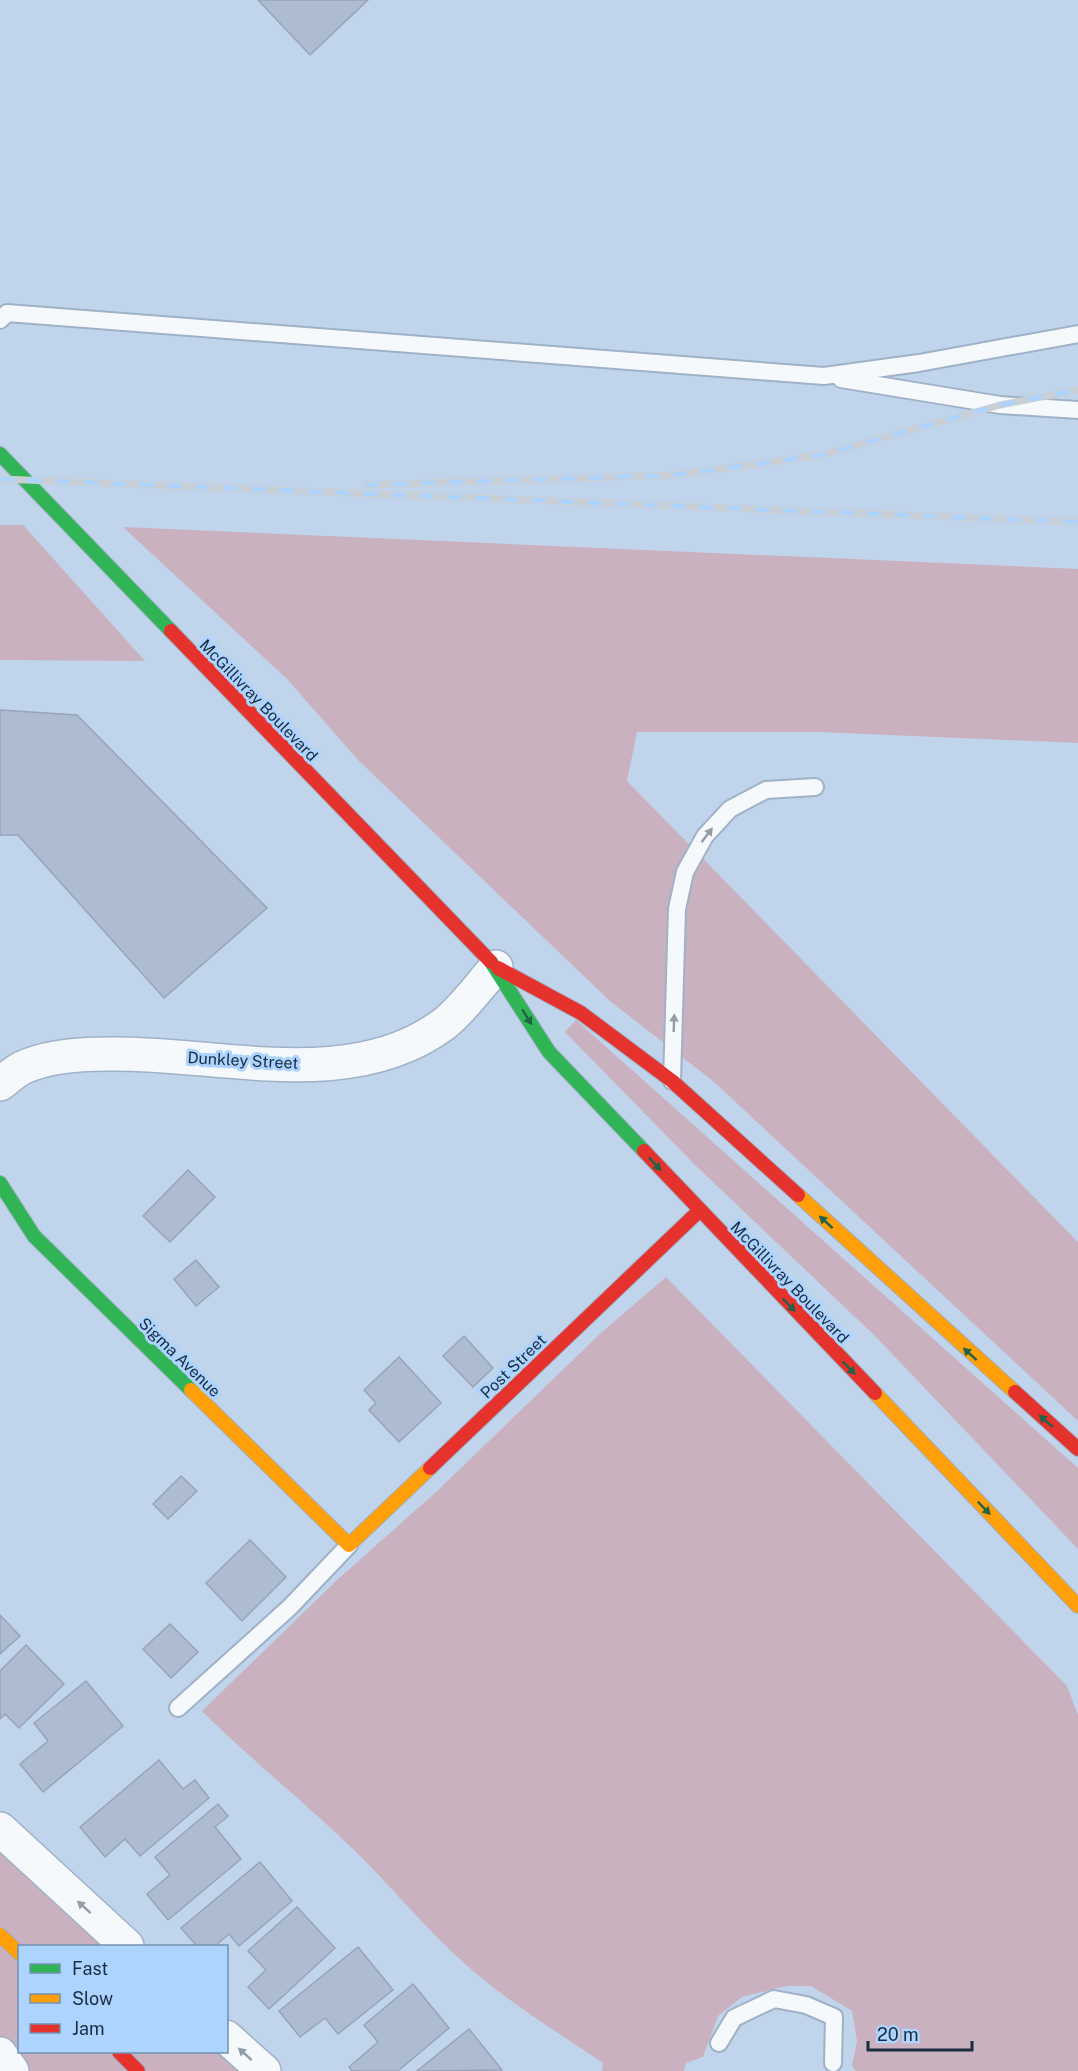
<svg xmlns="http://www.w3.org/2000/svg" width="1078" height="2071" font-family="'Public Sans',sans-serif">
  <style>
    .green { fill: #cab1c0 }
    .building { fill: #aebcd2; stroke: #97a4b8; stroke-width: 1.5 }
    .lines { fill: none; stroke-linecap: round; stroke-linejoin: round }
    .lane-casing { stroke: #9fb1c6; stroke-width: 20 }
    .street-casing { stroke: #9fb1c6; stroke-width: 36 }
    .fast-casing { stroke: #9fb1c6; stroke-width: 16 }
    .slow-casing { stroke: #9fb1c6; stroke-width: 16 }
    .jam-casing { stroke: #9fb1c6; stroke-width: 16 }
    .lane { stroke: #f6f9fc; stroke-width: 16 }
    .street { stroke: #f6f9fc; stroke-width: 33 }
    .fast { stroke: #30b455; stroke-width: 14 }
    .slow { stroke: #ff9f0a; stroke-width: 14 }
    .jam { stroke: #e5322d; stroke-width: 14 }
    .rail-casing { stroke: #c8cfd7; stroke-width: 7 }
    .rail { stroke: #add4ff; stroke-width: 4.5; stroke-dasharray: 14; stroke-linecap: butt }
    .oneway { fill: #939da8 }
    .oneway2 { fill: #226249 }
    .labels { text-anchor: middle; stroke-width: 6; stroke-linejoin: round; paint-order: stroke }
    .street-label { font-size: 16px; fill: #192c41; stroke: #add4ff }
  </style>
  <rect width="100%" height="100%" fill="#c0d5ec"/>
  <g class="green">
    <path d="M 0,525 L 23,525 L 145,661 L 0,660 Z"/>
    <path d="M 123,527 L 1078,569 L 1078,743 L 819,732 L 637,732 L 627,781 L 1078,1242 L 1078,1421 L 713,1081 L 611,1002 L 358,760 L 287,679 Z"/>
    <path d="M 576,1020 L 1078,1468 L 1078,1549 L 875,1336 L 696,1166 L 565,1032 Z"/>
    <path d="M 666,1277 L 1067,1686 L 1078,1715 L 1078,2071 L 856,2071 L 852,2066 L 857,2041 L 852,2011 L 811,1986 L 787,1986 L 742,1997 L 718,2016 L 703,2057 L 686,2063 L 684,2071 L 602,2071 L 603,2063 C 556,2031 506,2001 463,1962 C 425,1928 392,1887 356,1852 C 306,1803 251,1760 202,1711 L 337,1580 L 436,1492 L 602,1332 Z"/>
    <path d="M 0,1829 L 127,1946 L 20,1946 L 20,2052 L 226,2052 L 264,2071 L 12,2071 L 0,2054 Z"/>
  </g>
  <g class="building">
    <path d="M 258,0 L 368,0 L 310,55 Z"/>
    <path d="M 0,710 L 77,715 L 267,908 L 164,998 L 18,835 L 0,835 Z"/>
    <path d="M 188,1170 L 215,1197 L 170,1242 L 143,1216 Z"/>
    <path d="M 196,1260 L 219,1287 L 196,1306 L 174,1279 Z"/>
    <path d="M 464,1336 L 493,1368 L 473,1387 L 443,1356 Z"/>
    <path d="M 399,1357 L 441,1403 L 399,1442 L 369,1410 L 376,1403 L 364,1390 Z"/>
    <path d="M 181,1476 L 197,1491 L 168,1519 L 153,1504 Z"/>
    <path d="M 250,1540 L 286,1577 L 242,1621 L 206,1583 Z"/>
    <path d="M 0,1615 L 20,1636 L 0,1654 Z"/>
    <path d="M 170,1624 L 198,1652 L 171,1678 L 143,1649 Z"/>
    <path d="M 26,1645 L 64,1684 L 19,1728 L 5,1714 L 0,1719 L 0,1671 Z"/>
    <path d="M 86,1681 L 123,1726 L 43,1792 L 20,1764 L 48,1741 L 34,1723 Z"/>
    <path d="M 159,1760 L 183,1789 L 195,1780 L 209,1798 L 140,1856 L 125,1839 L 105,1857 L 80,1827 Z"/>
    <path d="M 218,1804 L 228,1816 L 215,1827 L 241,1859 L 168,1920 L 147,1894 L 170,1875 L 155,1857 Z"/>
    <path d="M 260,1862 L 292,1901 L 239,1946 L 229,1934 L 215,1946 L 197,1946 L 181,1928 Z"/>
    <path d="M 297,1907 L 335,1948 L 269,2009 L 248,1987 L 266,1970 L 248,1951 Z"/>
    <path d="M 358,1947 L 393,1990 L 338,2034 L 325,2018 L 300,2037 L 279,2011 Z"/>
    <path d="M 413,1984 L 449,2028 L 398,2071 L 352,2071 L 349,2067 L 378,2042 L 364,2025 Z"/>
    <path d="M 469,2029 L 502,2070 L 417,2071 Z"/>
  </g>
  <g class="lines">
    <defs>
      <g id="lane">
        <path d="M 0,320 L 7,313 L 824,376 L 919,363 L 1078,334"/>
        <path d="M 841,379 L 1000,405 L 1078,410"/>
        <path d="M 672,1081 L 677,909 L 685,872 L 705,836 L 730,809 L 766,790 L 815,787"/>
        <path d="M 178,1708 L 290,1607 L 349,1545"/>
        <path d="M 719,2043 L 734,2018 L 774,1999 L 806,2005 L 834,2017 L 833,2063"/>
      </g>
      <g id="street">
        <path d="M 0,1084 C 7,1079 14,1072 22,1068 C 47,1056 80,1054 107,1054 C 214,1051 349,1095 444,1024 C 463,1009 480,985 496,967"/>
        <path d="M 0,1829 L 127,1946"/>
        <path d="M 226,2037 L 264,2071"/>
        <path d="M 0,2054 L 12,2071"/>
      </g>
      <g id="fast">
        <path d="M 0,454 L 171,631"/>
        <path d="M 491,962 L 549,1052 L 644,1151"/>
        <path d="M 0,1183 L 34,1236 L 191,1390"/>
      </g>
      <g id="slow">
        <path d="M 798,1195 L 1015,1392"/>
        <path d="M 191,1390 L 349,1545 L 430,1468"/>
        <path d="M 875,1393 L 1078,1606"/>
        <path d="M 0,1935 L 20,1954"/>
      </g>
      <g id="jam">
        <path d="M 171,631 L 491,962"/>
        <path d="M 498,968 L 581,1013 L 672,1081 L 798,1195"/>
        <path d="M 644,1151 L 875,1393"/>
        <path d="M 1015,1392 L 1078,1449"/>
        <path d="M 430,1468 L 699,1211"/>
        <path d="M 119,2052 L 138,2071"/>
      </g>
    </defs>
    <use href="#lane" class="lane-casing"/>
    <use href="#street" class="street-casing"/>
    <use href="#fast" class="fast-casing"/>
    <use href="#slow" class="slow-casing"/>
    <use href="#jam" class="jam-casing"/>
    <use href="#lane" class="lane"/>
    <use href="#street" class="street"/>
    <use href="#fast" class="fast"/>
    <use href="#slow" class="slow"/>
    <use href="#jam" class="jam"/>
    <defs>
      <g id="rail">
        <path d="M 0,479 L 1078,522"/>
        <path d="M 365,485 L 675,475 L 822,455 L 1000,405 L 1078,390"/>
      </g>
    </defs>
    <use href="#rail" class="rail-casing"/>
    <use href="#rail" class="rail"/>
  </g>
  <defs><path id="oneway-solid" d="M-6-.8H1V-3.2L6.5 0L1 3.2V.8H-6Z" transform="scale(1.5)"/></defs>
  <g class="oneway">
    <use href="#oneway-solid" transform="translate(707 835) rotate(-53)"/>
    <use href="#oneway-solid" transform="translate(674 1023) rotate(-88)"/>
    <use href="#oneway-solid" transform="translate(84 1907) rotate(-138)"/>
    <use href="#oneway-solid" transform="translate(245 2054) rotate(-138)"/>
  </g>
  <g class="oneway2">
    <use href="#oneway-solid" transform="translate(527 1017) rotate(58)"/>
    <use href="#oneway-solid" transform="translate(655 1164) rotate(47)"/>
    <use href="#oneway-solid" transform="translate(826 1222) rotate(-138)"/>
    <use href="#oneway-solid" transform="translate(789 1305) rotate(46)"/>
    <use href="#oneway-solid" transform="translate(970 1354) rotate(-138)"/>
    <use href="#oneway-solid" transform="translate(849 1368) rotate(46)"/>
    <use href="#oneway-solid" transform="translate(1046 1421) rotate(-139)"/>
    <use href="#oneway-solid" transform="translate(984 1508) rotate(46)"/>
  </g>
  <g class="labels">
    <g class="street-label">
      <text transform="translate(259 700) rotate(46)" y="6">McGillivray Boulevard</text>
      <text transform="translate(243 1060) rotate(3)" y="6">Dunkley Street</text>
      <text transform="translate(790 1282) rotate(46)" y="6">McGillivray Boulevard</text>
      <text transform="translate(180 1357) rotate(44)" y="6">Sigma Avenue</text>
      <text transform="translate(513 1366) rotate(-44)" y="6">Post Street</text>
    </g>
  </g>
  <rect x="18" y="1945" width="210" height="108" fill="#add4ff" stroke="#7291b3" stroke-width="1.5"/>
  <rect x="30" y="1964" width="30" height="9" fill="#30b455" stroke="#7291b3" stroke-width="1.5"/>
  <text x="72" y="1975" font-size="18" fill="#192c41">Fast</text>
  <rect x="30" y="1994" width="30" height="9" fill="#ff9f0a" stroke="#7291b3" stroke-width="1.5"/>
  <text x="72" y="2005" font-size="18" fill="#192c41">Slow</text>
  <rect x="30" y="2024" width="30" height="9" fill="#e5322d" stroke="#7291b3" stroke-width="1.5"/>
  <text x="72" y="2035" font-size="18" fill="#192c41">Jam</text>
  <path d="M868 2041v9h104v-9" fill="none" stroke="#192c41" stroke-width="3"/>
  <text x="877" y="2041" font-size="18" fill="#192c41" stroke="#add4ff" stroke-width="4.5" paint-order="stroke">20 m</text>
</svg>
